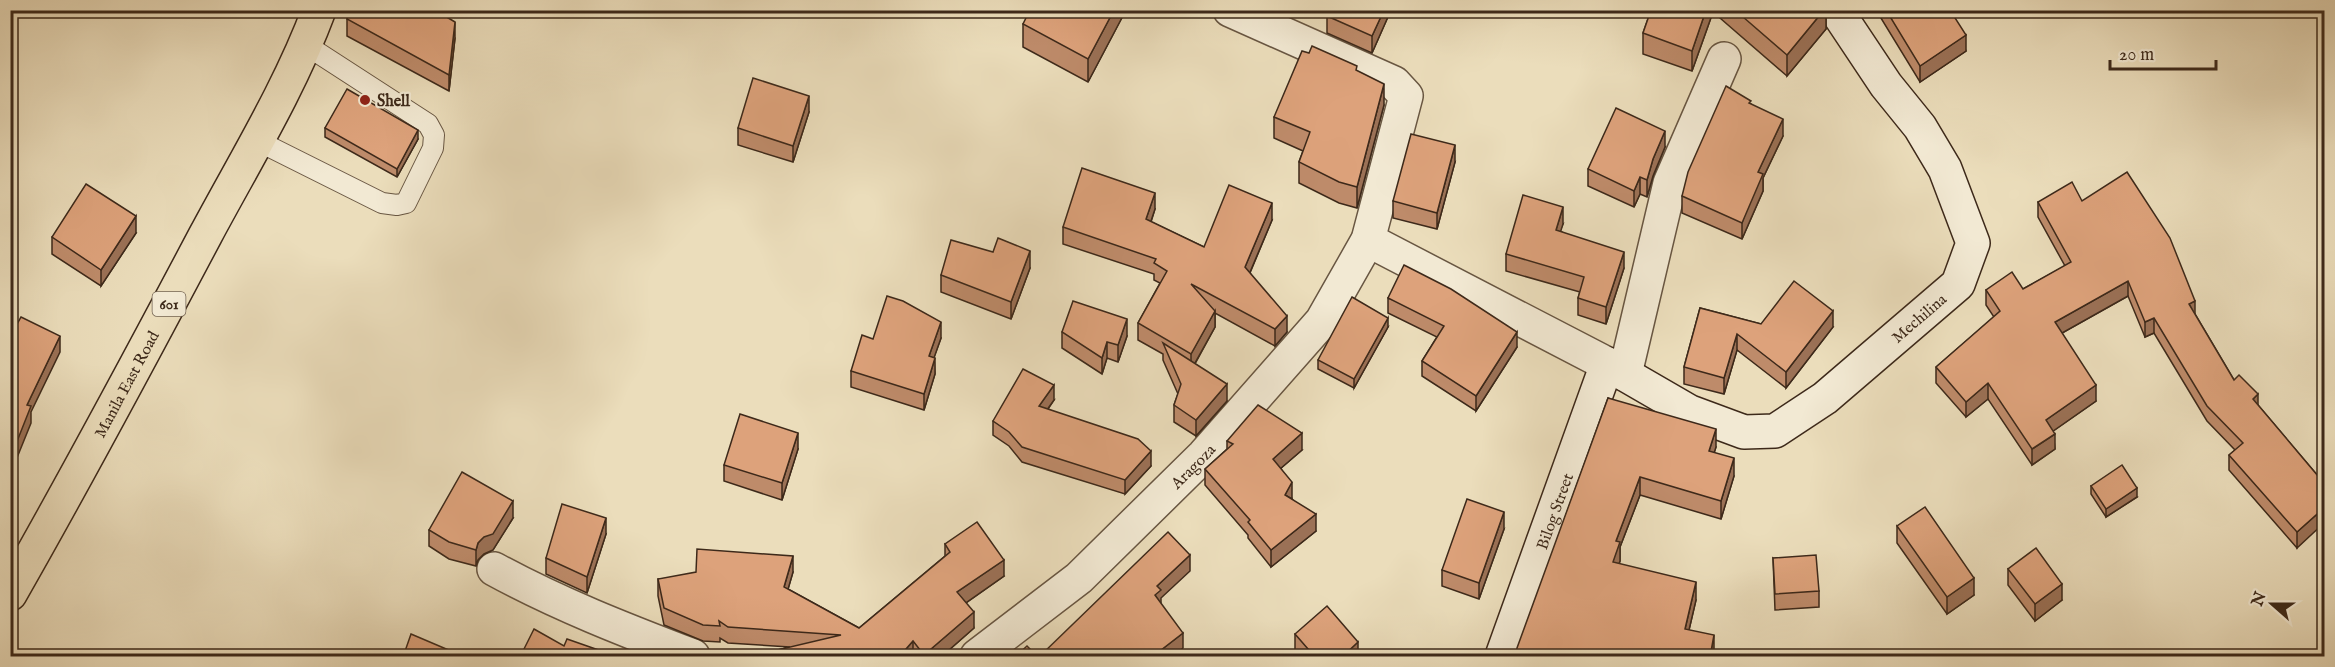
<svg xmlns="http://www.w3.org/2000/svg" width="2335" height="667" font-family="'IM FELL English',serif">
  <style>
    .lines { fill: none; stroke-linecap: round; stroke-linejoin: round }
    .lane-casing { stroke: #685642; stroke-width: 22 }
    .street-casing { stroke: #685642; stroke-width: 36 }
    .secondary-casing { stroke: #3d291a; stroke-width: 36 }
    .primary-casing { stroke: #3d291a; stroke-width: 36 }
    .lane { stroke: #f2e9d3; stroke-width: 20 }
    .street { stroke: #f2e9d3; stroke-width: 33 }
    .secondary { stroke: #f2e9d3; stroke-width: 33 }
    .primary { stroke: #ebddbb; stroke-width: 33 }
    .wall { fill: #be8b6a; stroke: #3d291a; stroke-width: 1.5 }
    .shaded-wall { fill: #9b7156; stroke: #3d291a; stroke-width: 1.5 }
    .building { fill: #dda27b; stroke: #3d291a; stroke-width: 1.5 }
    .poi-dot { fill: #8f2418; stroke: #f2e9d3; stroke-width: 2 }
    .labels { text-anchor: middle; stroke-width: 4.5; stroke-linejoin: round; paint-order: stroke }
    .shield { fill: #f2e9d3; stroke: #736352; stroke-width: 1.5 }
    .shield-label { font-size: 15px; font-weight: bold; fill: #3d291a }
    .poi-label { font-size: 16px; font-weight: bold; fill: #3d291a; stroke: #f2e9d3; text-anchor: start }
    .street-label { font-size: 16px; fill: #3d291a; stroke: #f2e9d3 }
  </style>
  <rect width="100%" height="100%" fill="#ebddbb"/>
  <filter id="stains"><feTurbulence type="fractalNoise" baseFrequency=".00333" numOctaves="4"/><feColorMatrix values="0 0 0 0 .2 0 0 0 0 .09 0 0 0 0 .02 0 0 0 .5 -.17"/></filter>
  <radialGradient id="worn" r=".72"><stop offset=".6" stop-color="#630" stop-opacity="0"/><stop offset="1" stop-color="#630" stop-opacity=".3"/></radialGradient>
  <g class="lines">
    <defs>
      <path id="lane" d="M 256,140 L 382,203 L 397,205 L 406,203 L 433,148 L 434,135 L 428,124 L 306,45"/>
      <g id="street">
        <path d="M 1368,240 L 1607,364"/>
        <path d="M 1625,374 L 1670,183 L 1724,59"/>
        <path d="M 494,569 C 558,604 625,630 693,656"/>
        <path id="s1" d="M 977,656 L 1079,578 L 1204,455 L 1322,321 L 1368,240 L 1406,96 L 1394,83 L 1230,10"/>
      </g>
      <g id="secondary">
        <path id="s2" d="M 1502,656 L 1607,364 L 1690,412 L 1744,432 L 1775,431 L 1825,398 L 1958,284 L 1973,243 L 1945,169 L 1920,127 L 1886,85 L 1836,10"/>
      </g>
      <g id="primary">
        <path id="s3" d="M 10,594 C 78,475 142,355 206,234 C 245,161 290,88 319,10"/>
      </g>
    </defs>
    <use href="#lane" class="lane-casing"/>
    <use href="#street" class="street-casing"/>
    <use href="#secondary" class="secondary-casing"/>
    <use href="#primary" class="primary-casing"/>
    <use href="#lane" class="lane"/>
    <use href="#street" class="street"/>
    <use href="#secondary" class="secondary"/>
    <use href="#primary" class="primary"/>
  </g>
  <g class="wall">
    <path d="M 826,10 L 836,10 L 834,14 Z"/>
    <path d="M 1126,10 L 1088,82 L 1023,47 L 1023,24 Z"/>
    <path d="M 1329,10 L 1391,10 L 1372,53 L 1327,33 L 1327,16 Z"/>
    <path d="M 1651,10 L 1745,10 L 1748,11 L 1826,10 L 1826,29 L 1787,76 L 1713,12 L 1692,71 L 1643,54 L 1643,33 Z"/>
    <path d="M 1876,10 L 1950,10 L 1966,51 L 1920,82 Z"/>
    <path d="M 347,19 L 455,38 L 449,91 L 347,36 Z"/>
    <path d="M 1357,71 L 1384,105 L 1357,208 L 1339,203 L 1299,183 L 1299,162 L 1303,151 L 1274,138 L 1274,117 Z"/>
    <path d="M 1751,104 L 1783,136 L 1763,178 L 1763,191 L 1742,239 L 1682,213 L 1682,196 Z"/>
    <path d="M 809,112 L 793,162 L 738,145 L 738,128 Z"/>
    <path d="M 325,128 L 418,139 L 397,177 L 325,137 Z"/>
    <path d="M 1665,147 L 1653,176 L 1647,197 L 1640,194 L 1634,207 L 1588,186 L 1588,169 Z"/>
    <path d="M 1455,162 L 1437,229 L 1393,218 L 1393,201 Z"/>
    <path d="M 2082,201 L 2195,314 L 2234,380 L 2258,405 L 2318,476 L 2297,548 L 2229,470 L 2229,455 L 2235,450 L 2207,421 L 2154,333 L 2145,337 L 2128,296 L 2062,333 L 2096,401 L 2053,431 L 2055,449 L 2032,465 L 1988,399 L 1966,417 L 1936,383 L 1936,367 L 1994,317 L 1986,305 L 1986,290 L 2023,289 L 2065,266 L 2038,217 L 2038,202 Z"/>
    <path d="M 1155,209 L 1151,222 L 1204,247 L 1272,220 L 1250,273 L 1287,332 L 1275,346 L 1215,313 L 1215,327 L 1195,364 L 1227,401 L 1196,436 L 1174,422 L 1174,405 L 1178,394 L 1163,360 L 1163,354 L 1138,340 L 1138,323 L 1160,283 L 1154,280 L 1154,274 L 1063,244 L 1063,227 Z"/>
    <path d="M 1563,224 L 1560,231 L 1624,268 L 1606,324 L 1578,315 L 1578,298 L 1580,292 L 1506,271 L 1506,254 Z"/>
    <path d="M 136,233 L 101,286 L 52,254 L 52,237 Z"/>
    <path d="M 993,252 L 1030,268 L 1011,319 L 941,292 L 941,275 Z"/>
    <path d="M 1388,298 L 1517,347 L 1476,411 L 1422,376 L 1422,361 L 1437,337 L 1388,313 Z"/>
    <path d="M 1700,308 L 1761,324 L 1833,327 L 1786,388 L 1737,350 L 1724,394 L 1684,384 L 1684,367 Z"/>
    <path d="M 1388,327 L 1354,388 L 1318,369 L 1318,360 Z"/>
    <path d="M 1062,332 L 1127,336 L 1118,362 L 1107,358 L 1102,374 L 1062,348 Z"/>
    <path d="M 941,338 L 934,357 L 935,374 L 924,410 L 851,387 L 851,371 L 873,339 Z"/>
    <path d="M 1608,398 L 1716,447 L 1714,453 L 1734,476 L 1721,519 L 1640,495 L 1620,547 L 1620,561 L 1619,564 L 1696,600 L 1689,630 L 1714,653 L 1515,657 Z"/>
    <path d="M 1054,400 L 1048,409 L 1151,466 L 1125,494 L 1022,462 L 1009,446 L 993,435 L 993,421 Z"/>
    <path d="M 1227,441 L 1302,450 L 1281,468 L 1292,499 L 1316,531 L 1271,567 L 1248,538 L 1248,535 L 1205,485 L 1205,469 L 1227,449 Z"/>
    <path d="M 798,449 L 782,500 L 724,481 L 724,465 Z"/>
    <path d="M 2091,486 L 2137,497 L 2106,517 L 2091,494 Z"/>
    <path d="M 513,518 L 493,550 L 484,554 L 478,560 L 476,566 L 449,559 L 429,546 L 429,530 Z"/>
    <path d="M 1897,526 L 1974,595 L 1947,614 L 1897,543 Z"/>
    <path d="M 1504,529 L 1479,599 L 1442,586 L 1442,570 Z"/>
    <path d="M 606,534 L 587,593 L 546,574 L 546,558 Z"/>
    <path d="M 945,544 L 1004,576 L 966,603 L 974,628 L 941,657 L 773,657 L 773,651 L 790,647 L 728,643 L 720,638 L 720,642 L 703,641 L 664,625 L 658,596 L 658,579 L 793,572 L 788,589 L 859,628 L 945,556 Z"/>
    <path d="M 1773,558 L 1819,591 L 1819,607 L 1775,610 Z"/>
    <path d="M 2008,569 L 2062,600 L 2035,621 L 2008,585 Z"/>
    <path d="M 1295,634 L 1358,657 L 1301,657 L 1295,650 Z"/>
  </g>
  <g class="shaded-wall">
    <path d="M 1114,10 L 1126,10 L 1088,82 L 1088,59 Z"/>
    <path d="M 1384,10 L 1391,10 L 1372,53 L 1372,36 Z"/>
    <path d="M 1706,10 L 1713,10 L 1713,12 L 1692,71 L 1692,51 Z"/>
    <path d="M 1824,10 L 1826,10 L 1826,29 L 1787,76 L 1787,55 Z"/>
    <path d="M 455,22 L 455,38 L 449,91 L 449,75 Z"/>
    <path d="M 1966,35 L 1966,51 L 1920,82 L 1920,66 Z"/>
    <path d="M 1384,84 L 1384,105 L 1357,208 L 1357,187 Z"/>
    <path d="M 809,96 L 809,112 L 793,162 L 793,146 Z"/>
    <path d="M 1783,119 L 1783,136 L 1763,178 L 1763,191 L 1742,239 L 1742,223 L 1758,172 Z"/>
    <path d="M 418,130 L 418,139 L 397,177 L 397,169 Z"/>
    <path d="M 1665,131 L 1665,147 L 1653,176 L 1647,197 L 1647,180 L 1653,159 Z"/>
    <path d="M 1455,145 L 1455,162 L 1437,229 L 1437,213 Z"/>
    <path d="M 1640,177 L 1640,194 L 1634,207 L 1634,191 Z"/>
    <path d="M 1155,193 L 1155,209 L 1146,236 L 1146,219 Z"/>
    <path d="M 1272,203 L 1272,220 L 1245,284 L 1245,267 Z"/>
    <path d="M 1563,207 L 1563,224 L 1556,246 L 1556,230 Z"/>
    <path d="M 136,216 L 136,233 L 101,286 L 101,270 Z"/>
    <path d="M 1030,251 L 1030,268 L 1011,319 L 1011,302 Z"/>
    <path d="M 1624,252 L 1624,268 L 1606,324 L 1606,307 Z"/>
    <path d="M 2128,281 L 2128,296 L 2055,337 L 2055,322 Z"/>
    <path d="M 2195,301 L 2195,316 L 2189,304 Z"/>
    <path d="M 1215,311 L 1215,327 L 1191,370 L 1191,354 Z"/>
    <path d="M 1833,311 L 1833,327 L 1786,388 L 1786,372 Z"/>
    <path d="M 1287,316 L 1287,332 L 1275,346 L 1275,329 Z"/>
    <path d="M 1388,318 L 1388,327 L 1354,388 L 1354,379 Z"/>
    <path d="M 2154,318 L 2154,333 L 2145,337 L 2145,322 Z"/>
    <path d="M 1127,319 L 1127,336 L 1118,362 L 1118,345 Z"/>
    <path d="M 941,322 L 941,338 L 929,372 L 929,356 Z"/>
    <path d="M 1517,332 L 1517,347 L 1476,411 L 1476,396 Z"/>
    <path d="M 1737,334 L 1737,350 L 1724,394 L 1724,378 Z"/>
    <path d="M 60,336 L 60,352 L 31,412 L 31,423 L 10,475 L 10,459 L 27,405 Z"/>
    <path d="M 1107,342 L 1107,358 L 1102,374 L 1102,358 Z"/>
    <path d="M 935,358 L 935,374 L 924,410 L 924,394 Z"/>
    <path d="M 1988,383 L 1988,399 L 1966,417 L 1966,402 Z"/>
    <path d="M 1227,384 L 1227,401 L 1196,436 L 1196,420 Z"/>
    <path d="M 1054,385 L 1054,400 L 1039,421 L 1039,406 Z"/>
    <path d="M 2096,385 L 2096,401 L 2046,436 L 2046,420 Z"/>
    <path d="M 2258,394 L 2258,410 L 2253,399 Z"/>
    <path d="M 1716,429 L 1716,447 L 1709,469 L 1709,451 Z"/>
    <path d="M 798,433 L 798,449 L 782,500 L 782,483 Z"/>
    <path d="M 1302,433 L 1302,450 L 1273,475 L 1273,459 Z"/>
    <path d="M 2055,434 L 2055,449 L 2032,465 L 2032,449 Z"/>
    <path d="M 1151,451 L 1151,466 L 1125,494 L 1125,480 Z"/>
    <path d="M 1734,458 L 1734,476 L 1721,519 L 1721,501 Z"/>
    <path d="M 1640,477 L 1640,495 L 1620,547 L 1620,561 L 1613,580 L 1613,562 L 1616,541 Z"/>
    <path d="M 1292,482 L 1292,499 L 1285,495 Z"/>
    <path d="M 2137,488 L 2137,497 L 2106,517 L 2106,509 Z"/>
    <path d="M 513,501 L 513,518 L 493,550 L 484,554 L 478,560 L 476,566 L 476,550 L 478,543 Z"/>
    <path d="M 2325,507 L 2325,522 L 2297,548 L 2297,532 Z"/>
    <path d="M 1504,512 L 1504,529 L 1479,599 L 1479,583 Z"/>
    <path d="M 1316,514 L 1316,531 L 1271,567 L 1271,550 Z"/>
    <path d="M 606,518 L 606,534 L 587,593 L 587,577 Z"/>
    <path d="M 1190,555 L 1190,571 L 1161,598 L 1161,606 L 1155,595 L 1157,586 Z"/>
    <path d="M 793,556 L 793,572 L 784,603 L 784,587 Z"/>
    <path d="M 1004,560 L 1004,576 L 957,609 L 957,592 Z"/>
    <path d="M 1974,578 L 1974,595 L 1947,614 L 1947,597 Z"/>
    <path d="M 1696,582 L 1696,600 L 1685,647 L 1685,629 Z"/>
    <path d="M 2062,584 L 2062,600 L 2035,621 L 2035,604 Z"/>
    <path d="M 974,612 L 974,628 L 941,657 L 924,657 L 924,655 Z"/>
    <path d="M 1183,633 L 1183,648 L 1173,657 L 1152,657 Z"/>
    <path d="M 1714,635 L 1714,657 L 1710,657 Z"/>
    <path d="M 913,641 L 913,657 L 899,657 Z"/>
    <path d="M 1358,642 L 1358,657 L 1342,657 Z"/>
  </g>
  <g class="building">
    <path d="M 352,10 L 435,10 L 455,22 L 449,75 L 347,19 Z"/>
    <path d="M 1030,10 L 1114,10 L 1088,59 L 1023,24 Z"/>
    <path d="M 1329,10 L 1384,10 L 1372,36 L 1327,16 Z"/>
    <path d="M 1651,10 L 1706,10 L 1692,51 L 1643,33 Z"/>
    <path d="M 1735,10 L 1748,11 L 1761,10 L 1824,10 L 1787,55 Z"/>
    <path d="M 1886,10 L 1950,10 L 1966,35 L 1920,66 Z"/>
    <path d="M 1312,46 L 1357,66 L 1356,70 L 1384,84 L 1357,187 L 1339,182 L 1299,162 L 1310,132 L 1274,117 L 1302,51 L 1309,53 Z"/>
    <path d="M 753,78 L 809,96 L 793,146 L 738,128 Z"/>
    <path d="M 1726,86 L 1751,101 L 1749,103 L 1783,119 L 1758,172 L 1763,174 L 1742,223 L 1682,196 L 1688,172 Z"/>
    <path d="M 347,89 L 418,130 L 397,169 L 325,128 Z"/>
    <path d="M 1616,108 L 1665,131 L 1653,159 L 1647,180 L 1640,177 L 1634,191 L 1588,169 Z"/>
    <path d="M 1411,134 L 1455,145 L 1437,213 L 1393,201 Z"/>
    <path d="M 1082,168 L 1155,193 L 1146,219 L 1204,247 L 1229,185 L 1272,203 L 1245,267 L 1287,316 L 1275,329 L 1191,284 L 1215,311 L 1191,354 L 1138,323 L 1167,271 L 1154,263 L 1156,259 L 1063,227 Z"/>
    <path d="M 2127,172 L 2170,238 L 2195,301 L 2189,304 L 2234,380 L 2239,375 L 2258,394 L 2253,399 L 2318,476 L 2325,472 L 2325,507 L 2297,532 L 2229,455 L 2243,443 L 2207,406 L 2154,318 L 2145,322 L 2128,281 L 2055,322 L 2096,385 L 2046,420 L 2055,434 L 2032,449 L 1988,383 L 1966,402 L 1936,367 L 2000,311 L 1986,290 L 2012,272 L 2023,289 L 2071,262 L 2038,202 L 2072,182 L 2082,201 Z"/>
    <path d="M 86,184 L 136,216 L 101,270 L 52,237 Z"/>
    <path d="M 1523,195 L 1563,207 L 1556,230 L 1624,252 L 1606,307 L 1578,298 L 1584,277 L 1506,254 Z"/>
    <path d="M 998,238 L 1030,251 L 1011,302 L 941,275 L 951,240 L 993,252 Z"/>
    <path d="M 1404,265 L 1451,289 L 1517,332 L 1476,396 L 1422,361 L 1444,326 L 1388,298 Z"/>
    <path d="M 1794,281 L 1833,311 L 1786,372 L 1737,334 L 1724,378 L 1684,367 L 1700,308 L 1761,324 Z"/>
    <path d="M 887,296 L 903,301 L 941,322 L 929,356 L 935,358 L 924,394 L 851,371 L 862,335 L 873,339 Z"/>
    <path d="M 1352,297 L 1388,318 L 1354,379 L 1318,360 Z"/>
    <path d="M 1073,301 L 1127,319 L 1118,345 L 1107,342 L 1102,358 L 1062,332 Z"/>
    <path d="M 21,317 L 60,336 L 27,405 L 31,406 L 10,459 L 10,337 Z"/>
    <path d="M 1163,343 L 1227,384 L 1196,420 L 1174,405 L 1181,384 Z"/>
    <path d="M 1023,369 L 1054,385 L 1039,406 L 1138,439 L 1151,451 L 1125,480 L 1022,447 L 1009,432 L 993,421 Z"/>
    <path d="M 1608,398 L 1716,429 L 1709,451 L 1734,458 L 1721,501 L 1640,477 L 1616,541 L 1620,542 L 1613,562 L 1696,582 L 1685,629 L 1714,635 L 1710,657 L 1515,657 L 1517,648 Z"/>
    <path d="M 1258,405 L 1302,433 L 1273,459 L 1292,482 L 1285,495 L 1316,514 L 1271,550 L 1248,522 L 1250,520 L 1205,469 L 1233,444 L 1227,441 Z"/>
    <path d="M 740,414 L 798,433 L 782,483 L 724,465 Z"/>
    <path d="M 2122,465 L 2137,488 L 2106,509 L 2091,486 Z"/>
    <path d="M 462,472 L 513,501 L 493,534 L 484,537 L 478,543 L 476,550 L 449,542 L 429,530 Z"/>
    <path d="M 1467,499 L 1504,512 L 1479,583 L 1442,570 Z"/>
    <path d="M 562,504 L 606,518 L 587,577 L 546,558 Z"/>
    <path d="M 1925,507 L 1974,578 L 1947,597 L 1897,526 Z"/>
    <path d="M 977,522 L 1004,560 L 957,592 L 974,612 L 924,655 L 913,641 L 899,657 L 782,657 L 773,651 L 841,635 L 728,627 L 719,621 L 720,626 L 703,625 L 664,608 L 658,579 L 696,572 L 697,549 L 793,556 L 784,587 L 859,628 L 950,552 L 945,544 Z"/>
    <path d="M 1168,532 L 1190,555 L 1157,586 L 1161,590 L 1155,595 L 1183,633 L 1152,657 L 1039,657 Z"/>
    <path d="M 2036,548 L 2062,584 L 2035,604 L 2008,569 Z"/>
    <path d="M 1816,555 L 1819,591 L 1775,594 L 1773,558 Z"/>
    <path d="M 1327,606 L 1358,642 L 1342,657 L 1315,657 L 1295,634 Z"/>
    <path d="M 534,629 L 564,646 L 567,639 L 610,654 L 609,657 L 520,657 Z"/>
    <path d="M 411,634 L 465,657 L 403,657 Z"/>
    <path d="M 1027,646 L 1038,657 L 1015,657 Z"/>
  </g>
  <circle class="poi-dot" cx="365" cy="100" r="6"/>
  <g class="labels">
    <rect class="shield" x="152.5" y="292" width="33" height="24" rx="4.5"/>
    <g class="shield-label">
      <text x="169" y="309">601</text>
    </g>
    <g class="poi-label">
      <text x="377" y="106">Shell</text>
    </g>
    <g class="street-label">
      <text dy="6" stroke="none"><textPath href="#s2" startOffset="678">Mechilina</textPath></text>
      <text dy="6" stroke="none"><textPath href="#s3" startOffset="240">Manila East Road</textPath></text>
      <text dy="6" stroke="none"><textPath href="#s1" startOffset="288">Aragoza</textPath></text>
      <text dy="6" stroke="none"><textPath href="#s2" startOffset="154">Bilog Street</textPath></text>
    </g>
  </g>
  <rect width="2335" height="667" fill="none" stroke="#ebddbb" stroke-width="36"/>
  <rect x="12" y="12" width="2311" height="643" fill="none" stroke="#3d291a" stroke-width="3"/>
  <rect x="18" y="18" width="2299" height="631" fill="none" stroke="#3d291a" stroke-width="1.5"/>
  <g transform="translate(2272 604) rotate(291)" stroke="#f2e9d3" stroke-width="4.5" paint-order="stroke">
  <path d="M0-4.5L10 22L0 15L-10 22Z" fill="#3d291a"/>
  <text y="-9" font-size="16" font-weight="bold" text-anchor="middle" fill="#3d291a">N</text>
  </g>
  <path d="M2110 60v9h106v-9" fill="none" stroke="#3d291a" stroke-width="3"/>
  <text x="2119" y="60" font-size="18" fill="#3d291a" stroke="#f2e9d3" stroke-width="4.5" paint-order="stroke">20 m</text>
  <rect width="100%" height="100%" filter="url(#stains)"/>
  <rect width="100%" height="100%" fill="url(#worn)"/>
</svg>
